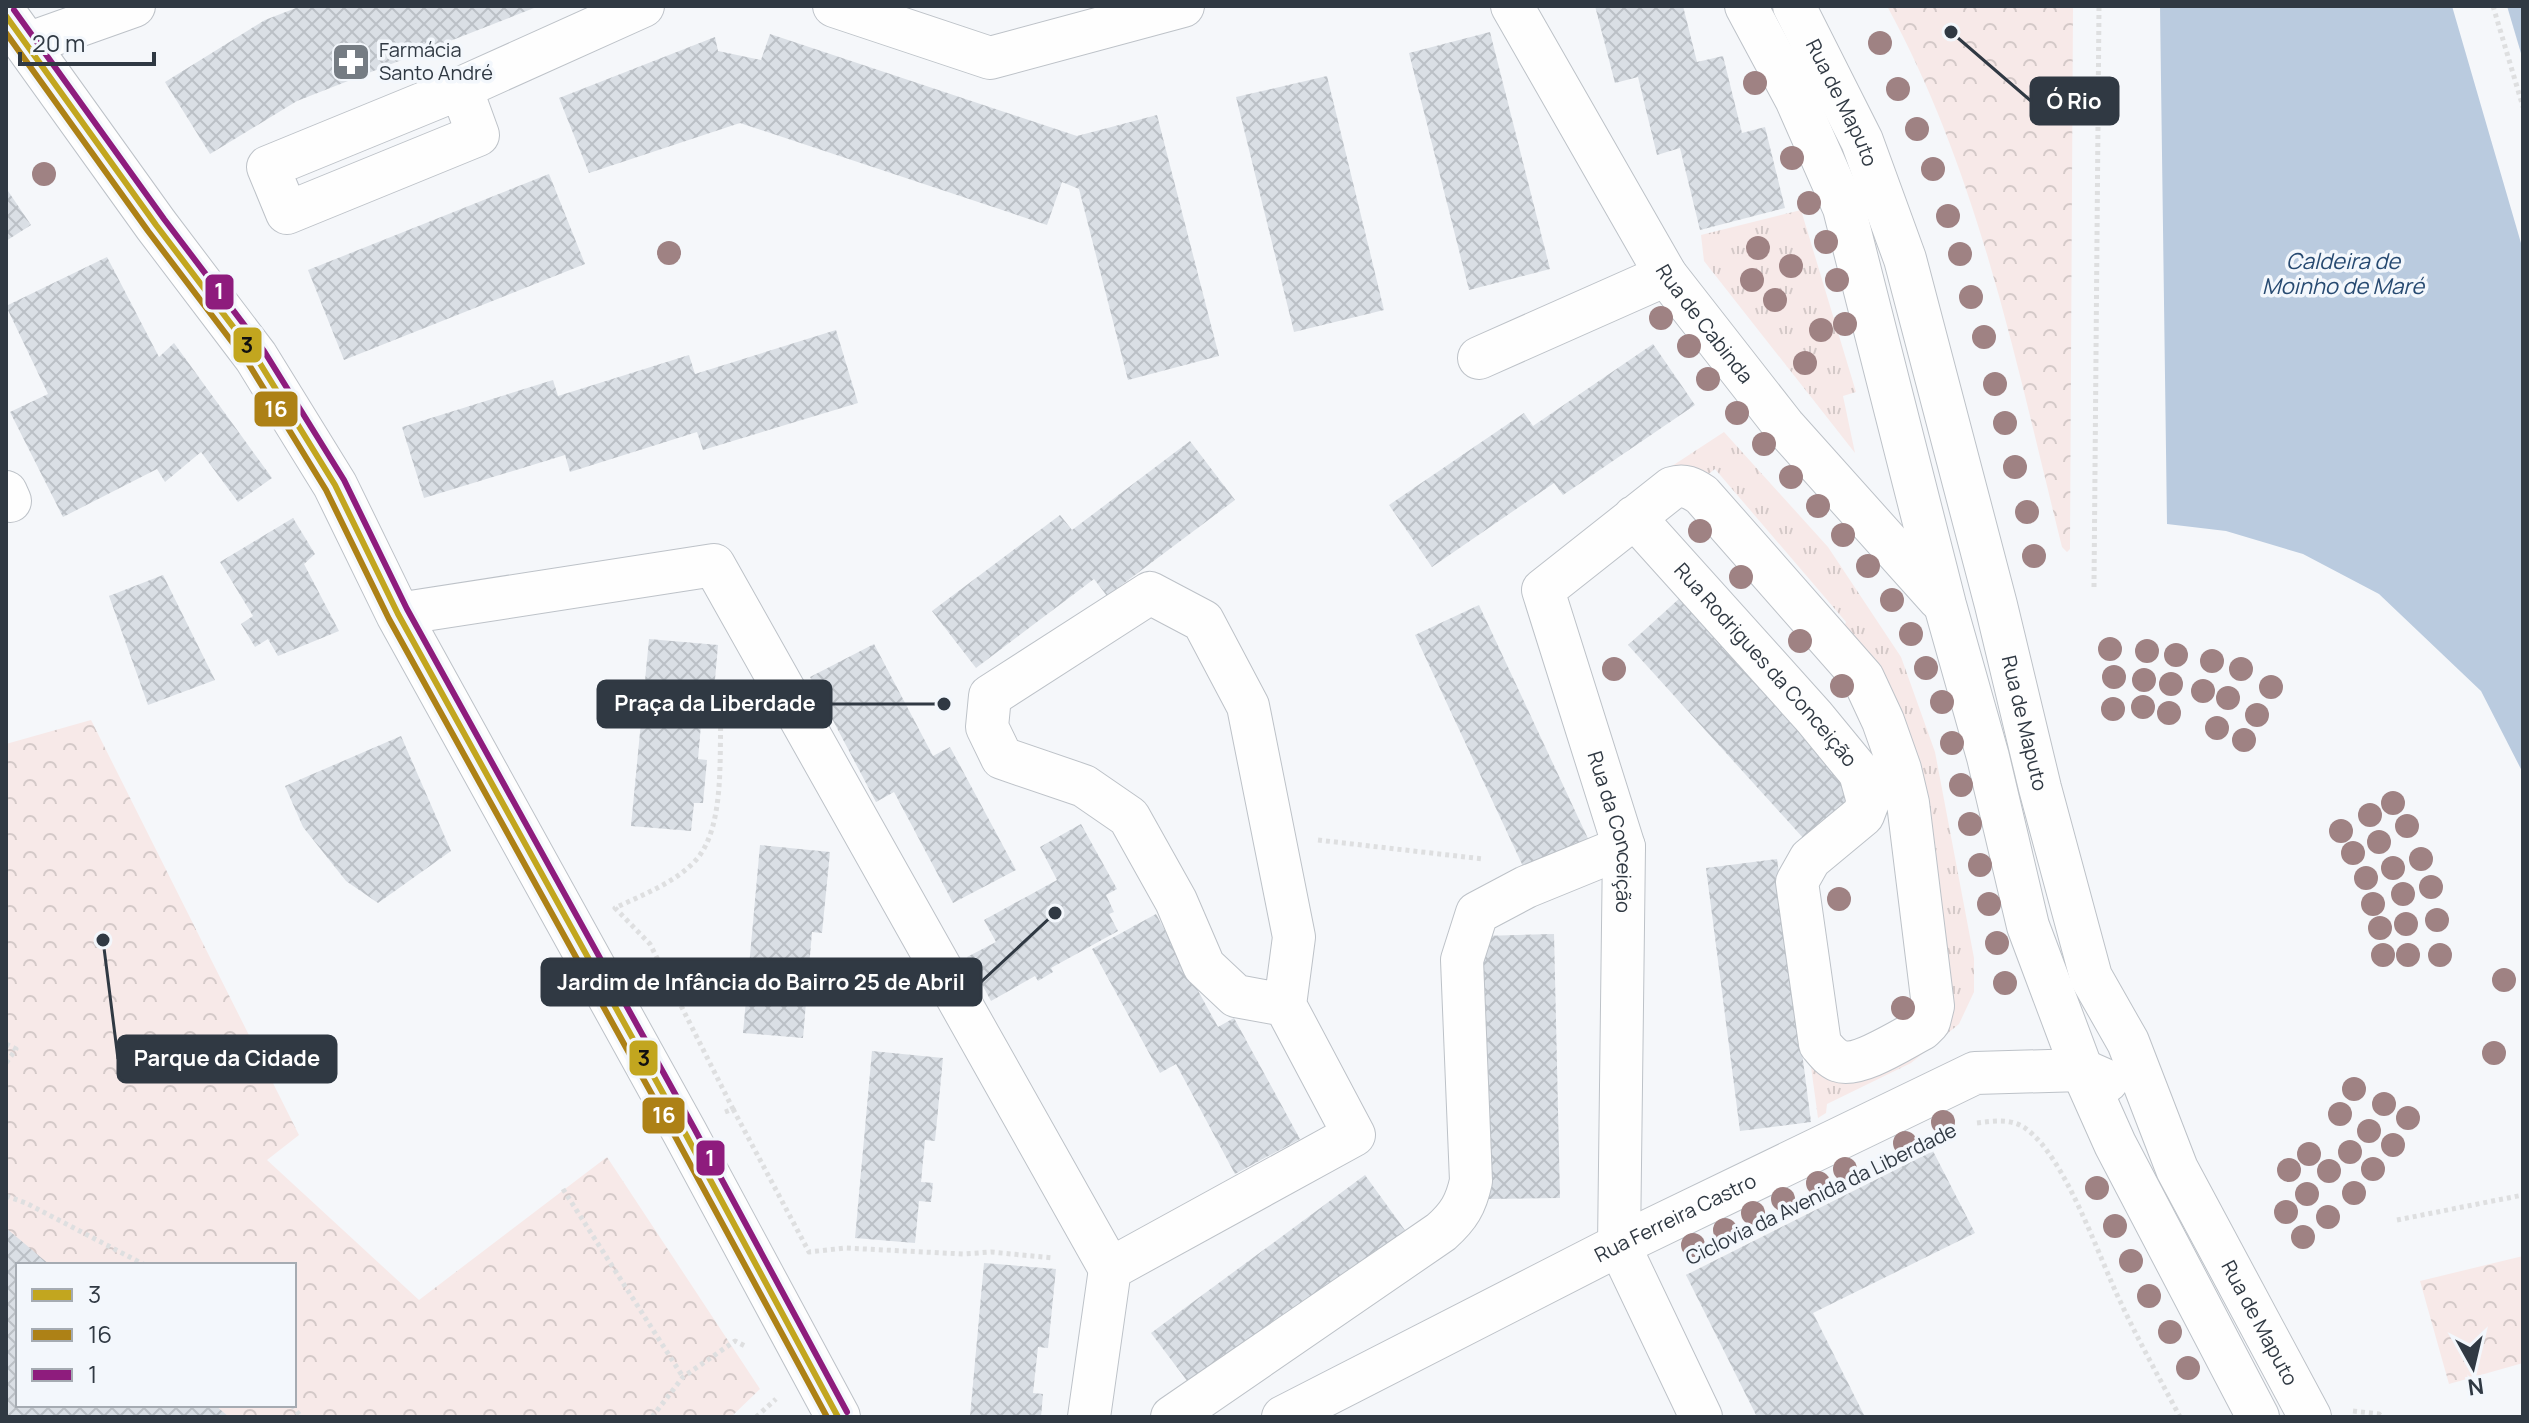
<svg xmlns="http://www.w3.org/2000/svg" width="2529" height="1423" font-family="Manrope,sans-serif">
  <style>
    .grass { fill: url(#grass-tufts) }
    .park { fill: url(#park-crowns); fill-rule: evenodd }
    .water { fill: #bacbdf }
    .building { fill: url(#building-cross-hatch) }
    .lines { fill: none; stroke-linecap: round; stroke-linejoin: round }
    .street-casing { stroke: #bdc2c8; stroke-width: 44 }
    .primary-casing { stroke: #bdc2c8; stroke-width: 46 }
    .path { stroke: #dedfe0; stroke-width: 5; stroke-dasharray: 4 4; stroke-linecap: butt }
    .street { stroke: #fefefe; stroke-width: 42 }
    .primary { stroke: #fefefe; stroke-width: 44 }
    .bus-1-casing { stroke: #f3f7fc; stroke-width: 12 }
    .bus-2-casing { stroke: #f3f7fc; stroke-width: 12 }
    .bus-3-casing { stroke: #f3f7fc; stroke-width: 12 }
    .bus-1 { stroke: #c2a61f; stroke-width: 6 }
    .bus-2 { stroke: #ad8116; stroke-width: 6 }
    .bus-3 { stroke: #8e1c7d; stroke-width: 6 }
    .tree { fill: #9f8283 }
    .labels { text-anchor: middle; stroke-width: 7; stroke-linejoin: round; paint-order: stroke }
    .poi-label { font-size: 20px; fill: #303943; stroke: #f3f7fc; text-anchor: start }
    .street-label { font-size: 20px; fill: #303943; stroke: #f3f7fc }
    .water-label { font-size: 22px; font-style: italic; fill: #274a71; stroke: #f3f7fc }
    .leader { fill: none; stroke: #303943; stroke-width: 3 }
    .callout-dot { fill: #303943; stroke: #f3f7fc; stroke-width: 3 }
    .callout { fill: #303943; stroke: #303943; stroke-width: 3 }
    .callout-label { font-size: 22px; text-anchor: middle; font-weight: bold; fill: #fff }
    .line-badge { stroke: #f3f7fc; stroke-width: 3 }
    .badge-label { font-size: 22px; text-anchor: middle; font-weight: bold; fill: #fff }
    .pale-badge-label { font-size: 22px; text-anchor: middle; font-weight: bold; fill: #111 }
  </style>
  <defs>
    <pattern id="grass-tufts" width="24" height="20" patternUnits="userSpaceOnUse" patternTransform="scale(2)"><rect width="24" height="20" fill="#f7e9e8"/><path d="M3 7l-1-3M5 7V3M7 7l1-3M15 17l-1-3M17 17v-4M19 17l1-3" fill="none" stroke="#d4c9c8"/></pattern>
    <pattern id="park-crowns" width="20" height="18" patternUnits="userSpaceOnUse" patternTransform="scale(2)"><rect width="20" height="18" fill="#f7e9e8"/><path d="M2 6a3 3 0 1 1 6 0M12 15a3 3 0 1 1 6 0" fill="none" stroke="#d4c9c8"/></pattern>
    <pattern id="building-cross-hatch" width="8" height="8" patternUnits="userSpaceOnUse" patternTransform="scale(2)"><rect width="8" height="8" fill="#dadfe5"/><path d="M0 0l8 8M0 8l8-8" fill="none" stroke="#bbc0c6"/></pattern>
  </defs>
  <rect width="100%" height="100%" fill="#f5f7fa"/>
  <g class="grass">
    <path d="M 1801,210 L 1856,392 L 1843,396 L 1855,453 L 1704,261 L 1701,235 Z"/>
    <path d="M 1724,432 L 1828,547 L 1901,657 L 1935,752 L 1974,958 L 1974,992 L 1959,1024 L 1911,1063 L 1827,1104 L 1826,1113 L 1818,1118 L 1809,1052 L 1945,1021 L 1842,633 L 1846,622 L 1715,469 L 1703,478 L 1669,468 Z"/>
  </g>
  <g class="park">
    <path d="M 1887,6 L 2073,6 L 2070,549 L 2067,552 L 2062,547 C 2016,363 1979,174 1887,6 Z"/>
    <path d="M 91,720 L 299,1135 L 267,1160 L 419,1300 L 607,1157 L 760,1389 L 731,1417 L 6,1417 L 6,744 ZM 18,1265 L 294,1265 L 294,1405 L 18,1405 Z"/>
    <path d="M 2523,1256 L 2523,1363 L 2449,1384 L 2420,1281 Z"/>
  </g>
  <g class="water">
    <path d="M 2160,6 L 2452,6 L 2523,250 L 2523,773 L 2481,691 L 2379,594 L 2303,554 L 2226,531 L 2167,524 Z"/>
    <path d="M 2507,6 L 2523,6 L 2523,60 Z"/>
  </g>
  <g class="building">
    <path d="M 301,6 L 539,6 L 297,101 L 210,154 L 165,82 L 265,20 Z"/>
    <path d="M 1595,6 L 1683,6 L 1697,62 L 1723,56 L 1742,133 L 1765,127 L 1785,208 L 1700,230 L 1680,148 L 1657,155 L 1638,77 L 1615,83 Z"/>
    <path d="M 1490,32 L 1550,269 L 1469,290 L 1409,53 Z"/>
    <path d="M 770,34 L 1077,136 L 1157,115 L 1219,356 L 1128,380 L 1079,189 L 1062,182 L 1047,225 L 740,123 L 589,173 L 559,98 L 715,37 L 718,51 L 761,60 Z"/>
    <path d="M 1327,76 L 1384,310 L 1294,332 L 1236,97 Z"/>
    <path d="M 549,174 L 585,264 L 344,360 L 308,270 Z"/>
    <path d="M 6,188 L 31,225 L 6,241 Z"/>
    <path d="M 107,257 L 159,357 L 174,343 L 272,478 L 238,502 L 201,452 L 165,482 L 157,469 L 63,517 L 10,412 L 48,394 L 6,306 Z"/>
    <path d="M 836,330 L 858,403 L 703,450 L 697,432 L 570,472 L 565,455 L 424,498 L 402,427 L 553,380 L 558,396 L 689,355 L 695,374 Z"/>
    <path d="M 1653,344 L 1695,405 L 1563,495 L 1554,483 L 1432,567 L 1389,505 L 1524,413 L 1533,426 Z"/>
    <path d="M 1190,441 L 1235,500 L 1107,596 L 1094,579 L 976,668 L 932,611 L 1060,515 L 1072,530 Z"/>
    <path d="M 293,518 L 315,554 L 304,564 L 339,631 L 278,656 L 268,639 L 255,647 L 241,624 L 253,616 L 220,562 Z"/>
    <path d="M 163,575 L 215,680 L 148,705 L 109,596 Z"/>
    <path d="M 1681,597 L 1857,794 L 1805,840 L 1628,645 Z"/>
    <path d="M 1479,605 L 1591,845 L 1527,875 L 1415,635 Z"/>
    <path d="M 649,639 L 718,645 L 712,714 L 702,713 L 698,759 L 707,760 L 703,803 L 694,803 L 691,831 L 631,826 Z"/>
    <path d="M 874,644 L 933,756 L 950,747 L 1016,870 L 953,903 L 894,792 L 876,802 L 810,677 Z"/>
    <path d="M 401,736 L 451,851 L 378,903 L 346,881 L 303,827 L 285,786 Z"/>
    <path d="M 1081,824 L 1117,889 L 1106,895 L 1114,912 L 1109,914 L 1118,931 L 1051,968 L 1053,972 L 1038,981 L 1035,976 L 991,1001 L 967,957 L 996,942 L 984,920 L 1057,880 L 1040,847 Z"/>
    <path d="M 760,845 L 830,852 L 822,933 L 812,932 L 803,1038 L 743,1033 Z"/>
    <path d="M 1777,859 L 1811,1122 L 1740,1131 L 1706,868 Z"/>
    <path d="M 1156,914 L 1218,1027 L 1234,1018 L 1300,1139 L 1235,1174 L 1176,1064 L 1160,1073 L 1092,949 Z"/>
    <path d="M 1554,934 L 1560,1198 L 1488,1199 L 1482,936 Z"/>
    <path d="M 872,1051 L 943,1058 L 935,1141 L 925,1140 L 921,1182 L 933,1183 L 931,1202 L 919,1201 L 915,1243 L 855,1238 Z"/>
    <path d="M 1933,1151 L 1975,1233 L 1813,1313 L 1865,1417 L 1757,1417 L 1686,1275 Z"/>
    <path d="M 1365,1175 L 1407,1233 L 1194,1390 L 1151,1333 Z"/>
    <path d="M 6,1228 L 50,1265 L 18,1265 L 18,1405 L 215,1405 L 229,1417 L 6,1417 Z"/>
    <path d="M 984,1263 L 1056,1269 L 1048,1348 L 1038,1347 L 1033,1393 L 1043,1394 L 1041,1417 L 970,1417 Z"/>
  </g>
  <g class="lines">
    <defs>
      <g id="street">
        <path d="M 834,6 L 990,58 L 1183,6"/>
        <path id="s1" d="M 1512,6 L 1666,275 L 1784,426 L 1939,599"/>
        <path d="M 1746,6 L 1796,99 L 1844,208 L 1945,605 L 1988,757 L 2028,926 L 2082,1070 L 2115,1144 L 2258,1417"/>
        <path id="s2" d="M 1794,6 L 1862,141 L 1905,259 L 1996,605 L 2040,788 L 2091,977 L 2128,1042 L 2177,1169 L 2310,1417"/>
        <path d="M 27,44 L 134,6"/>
        <path d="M 461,88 L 478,135 L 287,213 L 268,167 L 461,88 L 643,6"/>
        <path d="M 1479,358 L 1666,275"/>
        <path d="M 6,492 L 10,501"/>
        <path id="s3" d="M 1634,517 L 1814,717 L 1860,773 L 1868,802 L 1863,815 L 1810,859 L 1797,882 L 1820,1044 C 1825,1050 1831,1058 1839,1061 C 1859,1068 1904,1038 1922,1029 L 1929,1022 L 1933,1006 L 1908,803 L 1900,769 L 1883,721 L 1863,678 L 1702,495 C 1692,488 1684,484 1672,488 L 1543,590 L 1624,847 L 1619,1245 L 1701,1417"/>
        <path d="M 398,614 L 714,565 L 1110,1269"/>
        <path d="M 1089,1417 L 1110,1269 L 1354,1135 L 1285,1005 L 1294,937 L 1248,706 L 1203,621 L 1150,593 L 990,696 L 987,727 L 1002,758 L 1084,786 L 1129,817 L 1176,901 L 1204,966 L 1236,996 L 1285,1005"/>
        <path d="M 1172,1417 L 1441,1232 C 1459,1216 1466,1204 1471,1181 L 1462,960 L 1477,913 L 1526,887 L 1624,847"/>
        <path id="s4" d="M 1283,1417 L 1619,1245 L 1975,1073 L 2082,1070 L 2107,1081"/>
      </g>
      <path id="primary" d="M 6,16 L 156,225 L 256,357 L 335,485 L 398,614 L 685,1133 L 838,1417"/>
    </defs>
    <use href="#street" class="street-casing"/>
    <use href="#primary" class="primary-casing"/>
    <g class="path">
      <path d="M 2493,6 L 2523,107"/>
      <path d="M 2094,587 L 2099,6"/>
      <path d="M 1318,840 L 1483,859"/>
      <path d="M 6,1044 L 16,1049 L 6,1063"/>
      <path d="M 733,1109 L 809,1252 L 845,1248 L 963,1254 L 991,1252 L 1053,1258"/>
      <path d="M 725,1112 L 733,1109 L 650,944 L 615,908 C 642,895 675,883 696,860 C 725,827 719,758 721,715 L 747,716"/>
      <path d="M 1977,1123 C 1994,1121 2010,1118 2025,1128 C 2066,1157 2098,1256 2121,1303 C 2139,1342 2160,1379 2180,1417"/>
      <path d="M 563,1189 L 683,1377"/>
      <path d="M 6,1196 L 26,1203 L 145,1265"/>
      <path d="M 2397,1220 L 2523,1195"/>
      <path d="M 292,1405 L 301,1417"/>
      <path d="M 2353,1411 L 2379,1414 L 2382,1417"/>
      <path d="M 652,1417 L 683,1377 L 735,1341 L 747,1347"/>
      <path d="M 756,1417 L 776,1399"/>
    </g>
    <use href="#street" class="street"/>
    <use href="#primary" class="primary"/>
    <defs>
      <path id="bus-1" d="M 6,16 L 156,225 L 256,357 L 335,485 L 398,614 L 685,1133 L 838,1417"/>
      <path id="bus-2" d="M 6,33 L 148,231 L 248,363 L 326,490 L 389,619 L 676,1138 L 827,1417"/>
      <path id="bus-3" d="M 14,10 L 164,219 L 264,351 L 344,480 L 407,609 L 694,1128 L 847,1412"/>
    </defs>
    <use href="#bus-1" class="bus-1-casing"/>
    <use href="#bus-2" class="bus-2-casing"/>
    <use href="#bus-3" class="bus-3-casing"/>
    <use href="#bus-1" class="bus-1"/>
    <use href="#bus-2" class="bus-2"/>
    <use href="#bus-3" class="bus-3"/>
  </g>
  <g class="tree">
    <circle cx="1880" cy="43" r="12"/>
    <circle cx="1755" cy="83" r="12"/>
    <circle cx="1898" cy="89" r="12"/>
    <circle cx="1917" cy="129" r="12"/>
    <circle cx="1792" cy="158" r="12"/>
    <circle cx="1933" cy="169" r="12"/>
    <circle cx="44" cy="174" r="12"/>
    <circle cx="1809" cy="203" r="12"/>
    <circle cx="1948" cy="216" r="12"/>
    <circle cx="1826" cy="242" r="12"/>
    <circle cx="1758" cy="248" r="12"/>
    <circle cx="669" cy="253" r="12"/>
    <circle cx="1960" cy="254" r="12"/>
    <circle cx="1791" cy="266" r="12"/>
    <circle cx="1752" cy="280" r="12"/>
    <circle cx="1837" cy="280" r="12"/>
    <circle cx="1971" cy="297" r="12"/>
    <circle cx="1775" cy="300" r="12"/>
    <circle cx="1661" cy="318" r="12"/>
    <circle cx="1845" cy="324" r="12"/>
    <circle cx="1821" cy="330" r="12"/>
    <circle cx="1984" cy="337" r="12"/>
    <circle cx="1689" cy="346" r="12"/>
    <circle cx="1805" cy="363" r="12"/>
    <circle cx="1708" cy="379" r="12"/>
    <circle cx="1995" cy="384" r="12"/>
    <circle cx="1737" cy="413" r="12"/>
    <circle cx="2005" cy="423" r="12"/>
    <circle cx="1764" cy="444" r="12"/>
    <circle cx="2015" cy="467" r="12"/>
    <circle cx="1791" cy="477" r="12"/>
    <circle cx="1818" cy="506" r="12"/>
    <circle cx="2027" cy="512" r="12"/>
    <circle cx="1700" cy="531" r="12"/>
    <circle cx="1843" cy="535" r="12"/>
    <circle cx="2034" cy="556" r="12"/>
    <circle cx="1868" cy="566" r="12"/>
    <circle cx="1741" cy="577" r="12"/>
    <circle cx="1892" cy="600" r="12"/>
    <circle cx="1911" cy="634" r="12"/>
    <circle cx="1800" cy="641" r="12"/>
    <circle cx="2110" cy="649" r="12"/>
    <circle cx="2147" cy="651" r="12"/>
    <circle cx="2176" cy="655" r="12"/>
    <circle cx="2212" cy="661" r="12"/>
    <circle cx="1926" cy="668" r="12"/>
    <circle cx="1614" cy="669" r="12"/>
    <circle cx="2241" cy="669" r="12"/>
    <circle cx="2114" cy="677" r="12"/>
    <circle cx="2144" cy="680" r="12"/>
    <circle cx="2171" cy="684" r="12"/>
    <circle cx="1842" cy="686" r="12"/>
    <circle cx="2271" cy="687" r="12"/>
    <circle cx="2203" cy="691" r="12"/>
    <circle cx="2228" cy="698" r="12"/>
    <circle cx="1942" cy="702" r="12"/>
    <circle cx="2143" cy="707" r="12"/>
    <circle cx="2113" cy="709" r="12"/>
    <circle cx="2169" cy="713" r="12"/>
    <circle cx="2257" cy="715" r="12"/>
    <circle cx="2217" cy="728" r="12"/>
    <circle cx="2244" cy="740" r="12"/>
    <circle cx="1952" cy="743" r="12"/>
    <circle cx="1961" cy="785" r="12"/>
    <circle cx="2393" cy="803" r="12"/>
    <circle cx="2370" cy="815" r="12"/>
    <circle cx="1970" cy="824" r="12"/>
    <circle cx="2407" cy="826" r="12"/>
    <circle cx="2341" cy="831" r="12"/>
    <circle cx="2379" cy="842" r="12"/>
    <circle cx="2353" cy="853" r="12"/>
    <circle cx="2421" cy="859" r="12"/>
    <circle cx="1980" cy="865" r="12"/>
    <circle cx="2393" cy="868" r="12"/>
    <circle cx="2366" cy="878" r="12"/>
    <circle cx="2431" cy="887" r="12"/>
    <circle cx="2403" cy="894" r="12"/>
    <circle cx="1839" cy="899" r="12"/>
    <circle cx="1989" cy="904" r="12"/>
    <circle cx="2373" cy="904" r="12"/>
    <circle cx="2437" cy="920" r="12"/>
    <circle cx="2406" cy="924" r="12"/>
    <circle cx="2380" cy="928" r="12"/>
    <circle cx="1997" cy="943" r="12"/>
    <circle cx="2383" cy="955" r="12"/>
    <circle cx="2408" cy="955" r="12"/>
    <circle cx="2440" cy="955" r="12"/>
    <circle cx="2504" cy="980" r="12"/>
    <circle cx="2005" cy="983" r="12"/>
    <circle cx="1903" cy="1008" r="12"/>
    <circle cx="2494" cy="1053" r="12"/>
    <circle cx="2354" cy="1089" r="12"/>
    <circle cx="2384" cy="1104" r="12"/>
    <circle cx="2340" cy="1114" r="12"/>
    <circle cx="2408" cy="1118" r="12"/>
    <circle cx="1943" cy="1122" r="12"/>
    <circle cx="2369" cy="1131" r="12"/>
    <circle cx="1905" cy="1143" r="12"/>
    <circle cx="2393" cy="1145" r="12"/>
    <circle cx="2350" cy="1152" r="12"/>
    <circle cx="2309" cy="1154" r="12"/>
    <circle cx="1845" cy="1169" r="12"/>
    <circle cx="2373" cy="1169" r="12"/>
    <circle cx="2289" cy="1170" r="12"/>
    <circle cx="2329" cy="1171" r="12"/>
    <circle cx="1818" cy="1183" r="12"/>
    <circle cx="2097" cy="1188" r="12"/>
    <circle cx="2354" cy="1193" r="12"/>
    <circle cx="2307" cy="1194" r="12"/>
    <circle cx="1783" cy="1199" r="12"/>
    <circle cx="2286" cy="1212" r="12"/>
    <circle cx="1753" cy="1213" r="12"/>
    <circle cx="2328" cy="1217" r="12"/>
    <circle cx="2115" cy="1226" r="12"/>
    <circle cx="1725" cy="1230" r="12"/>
    <circle cx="2303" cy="1237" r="12"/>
    <circle cx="1693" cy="1245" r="12"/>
    <circle cx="2131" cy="1261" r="12"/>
    <circle cx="2149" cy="1296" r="12"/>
    <circle cx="2170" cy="1332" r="12"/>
    <circle cx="2188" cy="1368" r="12"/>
  </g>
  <defs>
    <symbol id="pharmacy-square" viewBox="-11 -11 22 22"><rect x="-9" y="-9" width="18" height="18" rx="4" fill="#757c83" stroke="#f3f7fc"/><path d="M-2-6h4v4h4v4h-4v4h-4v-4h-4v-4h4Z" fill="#fff"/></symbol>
  </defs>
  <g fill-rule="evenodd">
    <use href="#pharmacy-square" x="329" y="40" width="44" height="44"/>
  </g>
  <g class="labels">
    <g class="poi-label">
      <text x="379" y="57">Farmácia<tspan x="379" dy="23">Santo André</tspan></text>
    </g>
    <g class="street-label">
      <text dy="7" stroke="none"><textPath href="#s2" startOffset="108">Rua de Maputo</textPath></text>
      <text dy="7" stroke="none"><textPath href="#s1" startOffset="372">Rua de Cabinda</textPath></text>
      <text dy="7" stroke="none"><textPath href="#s3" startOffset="198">Rua Rodrigues da Conceição</textPath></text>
      <text dy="7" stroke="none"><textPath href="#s2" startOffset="756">Rua de Maputo</textPath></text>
      <text dy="7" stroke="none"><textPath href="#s3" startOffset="1818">Rua da Conceição</textPath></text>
      <text transform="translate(1821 1194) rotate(-26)" y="7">Ciclovia da Avenida da Liberdade</text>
      <text dy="7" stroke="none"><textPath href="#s4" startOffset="440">Rua Ferreira Castro</textPath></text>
      <text dy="7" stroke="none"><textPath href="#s2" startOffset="1404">Rua de Maputo</textPath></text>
    </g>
    <g class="water-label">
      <text x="2343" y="269">Caldeira de<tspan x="2343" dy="25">Moinho de Maré</tspan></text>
    </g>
  </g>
  <path class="leader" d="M1951 32L2031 101M944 704L831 704M1055 913L981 982M103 940L118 1059"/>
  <g class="callout-dot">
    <circle cx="1951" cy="32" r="8"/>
    <circle cx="944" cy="704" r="8"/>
    <circle cx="1055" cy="913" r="8"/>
    <circle cx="103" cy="940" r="8"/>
  </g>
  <g class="callout">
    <rect x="2031" y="78" width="87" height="46" rx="8"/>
    <rect x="598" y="681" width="233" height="46" rx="8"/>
    <rect x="542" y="959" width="439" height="46" rx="8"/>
    <rect x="118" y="1036" width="218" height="46" rx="8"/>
  </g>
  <g class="callout-label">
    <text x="2074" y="109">Ó Rio</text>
    <text x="715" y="711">Praça da Liberdade</text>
    <text x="761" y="990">Jardim de Infância do Bairro 25 de Abril</text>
    <text x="227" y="1066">Parque da Cidade</text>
  </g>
  <g class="line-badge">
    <rect x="204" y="273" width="31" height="38" rx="8" fill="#8e1c7d"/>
    <rect x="232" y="326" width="31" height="38" rx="8" fill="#c2a61f"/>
    <rect x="253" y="390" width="46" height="38" rx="8" fill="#ad8116"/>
    <rect x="628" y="1039" width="31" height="38" rx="8" fill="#c2a61f"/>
    <rect x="641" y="1096" width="45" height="39" rx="8" fill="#ad8116"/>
    <rect x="695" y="1139" width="31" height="38" rx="8" fill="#8e1c7d"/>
  </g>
  <g class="badge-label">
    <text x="219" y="299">1</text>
    <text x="276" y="417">16</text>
    <text x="664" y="1123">16</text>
    <text x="710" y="1166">1</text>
  </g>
  <g class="pale-badge-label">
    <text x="247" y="353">3</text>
    <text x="644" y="1066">3</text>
  </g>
  <rect width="2529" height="1423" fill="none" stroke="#303943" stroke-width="16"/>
  <rect x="16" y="1263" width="280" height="144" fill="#f3f7fc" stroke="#a5abb2" stroke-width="2"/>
  <rect x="32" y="1289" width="40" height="12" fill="#c2a61f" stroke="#a5abb2" stroke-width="2"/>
  <text x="88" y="1303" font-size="24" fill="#303943">3</text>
  <rect x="32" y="1329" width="40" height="12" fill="#ad8116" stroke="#a5abb2" stroke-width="2"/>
  <text x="88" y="1343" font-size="24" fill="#303943">16</text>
  <rect x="32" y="1369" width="40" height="12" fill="#8e1c7d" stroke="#a5abb2" stroke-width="2"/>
  <text x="88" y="1383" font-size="24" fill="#303943">1</text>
  <g transform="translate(2473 1367) rotate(172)" stroke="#f3f7fc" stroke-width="6" paint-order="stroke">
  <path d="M0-6L14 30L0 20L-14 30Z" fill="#303943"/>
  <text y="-12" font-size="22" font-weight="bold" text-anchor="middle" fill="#303943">N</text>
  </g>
  <path d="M20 52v12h134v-12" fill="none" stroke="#303943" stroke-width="4"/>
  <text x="32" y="52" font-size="24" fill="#303943" stroke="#f3f7fc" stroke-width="6" paint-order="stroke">20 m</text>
</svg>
